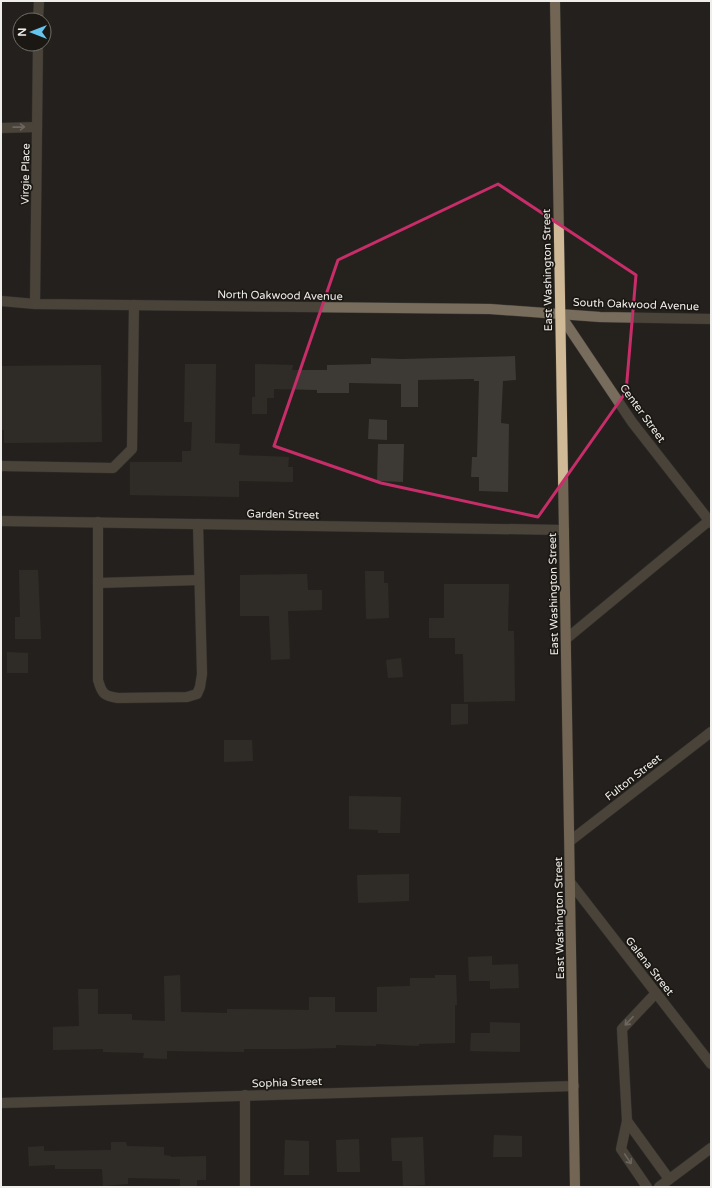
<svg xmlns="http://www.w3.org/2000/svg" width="712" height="1188" font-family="'Varela Round',sans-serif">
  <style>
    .building { fill: #3d3934 }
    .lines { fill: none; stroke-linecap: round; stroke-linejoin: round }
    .minor-casing { stroke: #413e3a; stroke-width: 11 }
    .major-casing { stroke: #413e3a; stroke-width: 11 }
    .minor { stroke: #786d5c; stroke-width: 10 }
    .major { stroke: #d0b996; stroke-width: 10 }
    .oneway { stroke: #c0bab2 }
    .marked { fill: none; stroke: #c72d69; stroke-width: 3; stroke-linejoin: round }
    .labels { text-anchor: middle; stroke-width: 3.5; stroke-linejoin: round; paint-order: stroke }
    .street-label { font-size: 11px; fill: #f0eeeb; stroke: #1b1813 }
  </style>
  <rect width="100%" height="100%" fill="#25211d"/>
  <g class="building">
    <path d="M 515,356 L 516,380 L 503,381 L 501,423 L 509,424 L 508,492 L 479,491 L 479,477 L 471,477 L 472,457 L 477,457 L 479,381 L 474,381 L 474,379 L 418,380 L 418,407 L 401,407 L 401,384 L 349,383 L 349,393 L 317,393 L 317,390 L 274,389 L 274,398 L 267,398 L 267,414 L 252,414 L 252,397 L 255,397 L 255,364 L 293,365 L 292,370 L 327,370 L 327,365 L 371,364 L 371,358 L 401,359 Z"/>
    <path d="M 185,364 L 216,364 L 215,443 L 240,444 L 239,455 L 289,457 L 288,467 L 293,467 L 293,482 L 239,481 L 239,497 L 130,495 L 130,462 L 182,462 L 182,451 L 191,451 L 192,422 L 184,422 Z"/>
    <path d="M 101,365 L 102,442 L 4,443 L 4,430 L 1,430 L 1,366 Z"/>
    <path d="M 369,419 L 387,420 L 387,440 L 368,439 Z"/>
    <path d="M 378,444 L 404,444 L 403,482 L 377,481 Z"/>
    <path d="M 19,570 L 38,570 L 41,639 L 15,639 L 15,617 L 20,617 Z"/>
    <path d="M 365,571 L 384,571 L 384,583 L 388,583 L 389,618 L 366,619 Z"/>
    <path d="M 307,574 L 308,590 L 322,590 L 322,610 L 288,611 L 290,659 L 271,660 L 269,616 L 240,616 L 240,575 Z"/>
    <path d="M 444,584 L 509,584 L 508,631 L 514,631 L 515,701 L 464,702 L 463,654 L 455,654 L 455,638 L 429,638 L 429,618 L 444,618 Z"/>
    <path d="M 7,652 L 28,653 L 28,673 L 7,673 Z"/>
    <path d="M 401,658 L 403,677 L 388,678 L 386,660 Z"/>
    <path d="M 451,704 L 468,704 L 468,724 L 451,725 Z"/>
    <path d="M 224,740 L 252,740 L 253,761 L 224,762 Z"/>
    <path d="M 349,796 L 401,797 L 400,833 L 378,833 L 378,830 L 349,829 Z"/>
    <path d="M 409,874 L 409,901 L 358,903 L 357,875 Z"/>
    <path d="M 492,956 L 492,965 L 518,964 L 519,988 L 490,989 L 490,981 L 469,981 L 468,957 Z"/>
    <path d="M 180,975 L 181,1012 L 227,1013 L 227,1009 L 309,1010 L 309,997 L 335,997 L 335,1012 L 377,1012 L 377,987 L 410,986 L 410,978 L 435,978 L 435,975 L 456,975 L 457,1005 L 455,1005 L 455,1043 L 419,1044 L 419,1046 L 376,1044 L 376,1046 L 336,1045 L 336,1048 L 293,1049 L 244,1049 L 244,1052 L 167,1051 L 167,1059 L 143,1058 L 144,1053 L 103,1052 L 103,1049 L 53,1050 L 53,1027 L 79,1026 L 78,989 L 98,989 L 98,1014 L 132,1014 L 132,1020 L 165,1021 L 164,976 Z"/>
    <path d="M 490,1022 L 520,1023 L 520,1052 L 470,1051 L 471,1033 L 490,1033 Z"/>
    <path d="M 494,1135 L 522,1136 L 522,1157 L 493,1157 Z"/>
    <path d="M 423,1137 L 425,1185 L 403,1186 L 402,1161 L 392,1161 L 391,1138 Z"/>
    <path d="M 359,1139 L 360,1172 L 337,1172 L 336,1140 Z"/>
    <path d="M 285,1140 L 309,1141 L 309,1175 L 284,1175 Z"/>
    <path d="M 111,1142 L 126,1142 L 127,1146 L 164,1147 L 164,1155 L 171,1156 L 171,1157 L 206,1156 L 206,1180 L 197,1180 L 197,1187 L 180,1187 L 180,1179 L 128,1178 L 128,1184 L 103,1186 L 102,1169 L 55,1169 L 55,1165 L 29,1166 L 28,1147 L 44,1146 L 44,1151 L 111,1150 Z"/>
  </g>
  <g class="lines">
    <defs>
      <g id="minor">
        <path d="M 38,20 L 39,1"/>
        <path d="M 1,128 L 37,127"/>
        <path d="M 1,301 L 35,304 L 490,309 L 600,317 L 711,319"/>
        <path d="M 35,304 L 38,44"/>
        <path d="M 559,313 L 632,422 L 711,523"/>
        <path d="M 1,466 L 113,468 L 132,449 L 134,305"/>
        <path d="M 1,521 L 564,530"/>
        <path d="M 98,522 L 98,680 C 102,694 104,696 118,698 L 187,697 L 197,694 L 200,687 L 202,674 L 198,524"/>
        <path d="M 98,583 L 199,580"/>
        <path d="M 566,639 L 711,519"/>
        <path d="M 570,841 L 711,732"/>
        <path d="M 570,882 L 711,1064"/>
        <path d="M 245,1095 L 245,1187"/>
        <path d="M 1,1103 L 574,1086"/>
        <path d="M 627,1121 L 669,1179"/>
        <path d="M 647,1187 L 621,1149 L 627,1121 L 622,1029 L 656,993"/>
        <path d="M 659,1187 L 711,1148"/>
      </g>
      <path id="major" d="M 555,1 L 575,1187"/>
    </defs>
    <use href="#minor" class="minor-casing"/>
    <use href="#major" class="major-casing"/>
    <use href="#minor" class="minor"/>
    <use href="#major" class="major"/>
  </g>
  <defs><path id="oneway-shaft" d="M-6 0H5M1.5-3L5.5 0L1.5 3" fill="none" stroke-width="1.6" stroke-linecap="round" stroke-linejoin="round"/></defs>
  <g class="oneway">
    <use href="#oneway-shaft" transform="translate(19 127) rotate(-1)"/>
    <use href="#oneway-shaft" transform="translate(629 1021) rotate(133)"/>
    <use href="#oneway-shaft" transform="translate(628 1159) rotate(56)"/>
  </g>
  <path d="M0 0H712V1188H0ZM 498,184 L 636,275 L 626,392 L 538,517 L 381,483 L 274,446 L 338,260 Z" fill="#25211d" fill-opacity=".55" fill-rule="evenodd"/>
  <path class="marked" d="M 498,184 L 636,275 L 626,392 L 538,517 L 381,483 L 274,446 L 338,260 Z"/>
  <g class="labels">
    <g class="street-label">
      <text transform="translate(25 174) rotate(-89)" y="4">Virgie Place</text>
      <text transform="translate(547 270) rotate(-91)" y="4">East Washington Street</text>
      <text transform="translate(280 295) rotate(1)" y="4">North Oakwood Avenue</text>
      <text transform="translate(636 304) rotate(2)" y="4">South Oakwood Avenue</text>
      <text transform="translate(643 413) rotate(54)" y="4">Center Street</text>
      <text transform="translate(283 514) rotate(1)" y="4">Garden Street</text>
      <text transform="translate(553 594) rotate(-91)" y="4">East Washington Street</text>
      <text transform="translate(633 777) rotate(-38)" y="4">Fulton Street</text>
      <text transform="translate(559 918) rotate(-91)" y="4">East Washington Street</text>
      <text transform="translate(650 966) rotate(52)" y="4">Galena Street</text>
      <text transform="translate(287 1082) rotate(-2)" y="4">Sophia Street</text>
    </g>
  </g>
  <rect width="712" height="1188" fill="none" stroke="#f0eeeb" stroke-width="4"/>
  <g transform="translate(32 32) rotate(270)"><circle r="19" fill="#1b1813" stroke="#706e69"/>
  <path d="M0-3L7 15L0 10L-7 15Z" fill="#65c5ee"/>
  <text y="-6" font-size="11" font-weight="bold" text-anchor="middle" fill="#f0eeeb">N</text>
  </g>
</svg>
